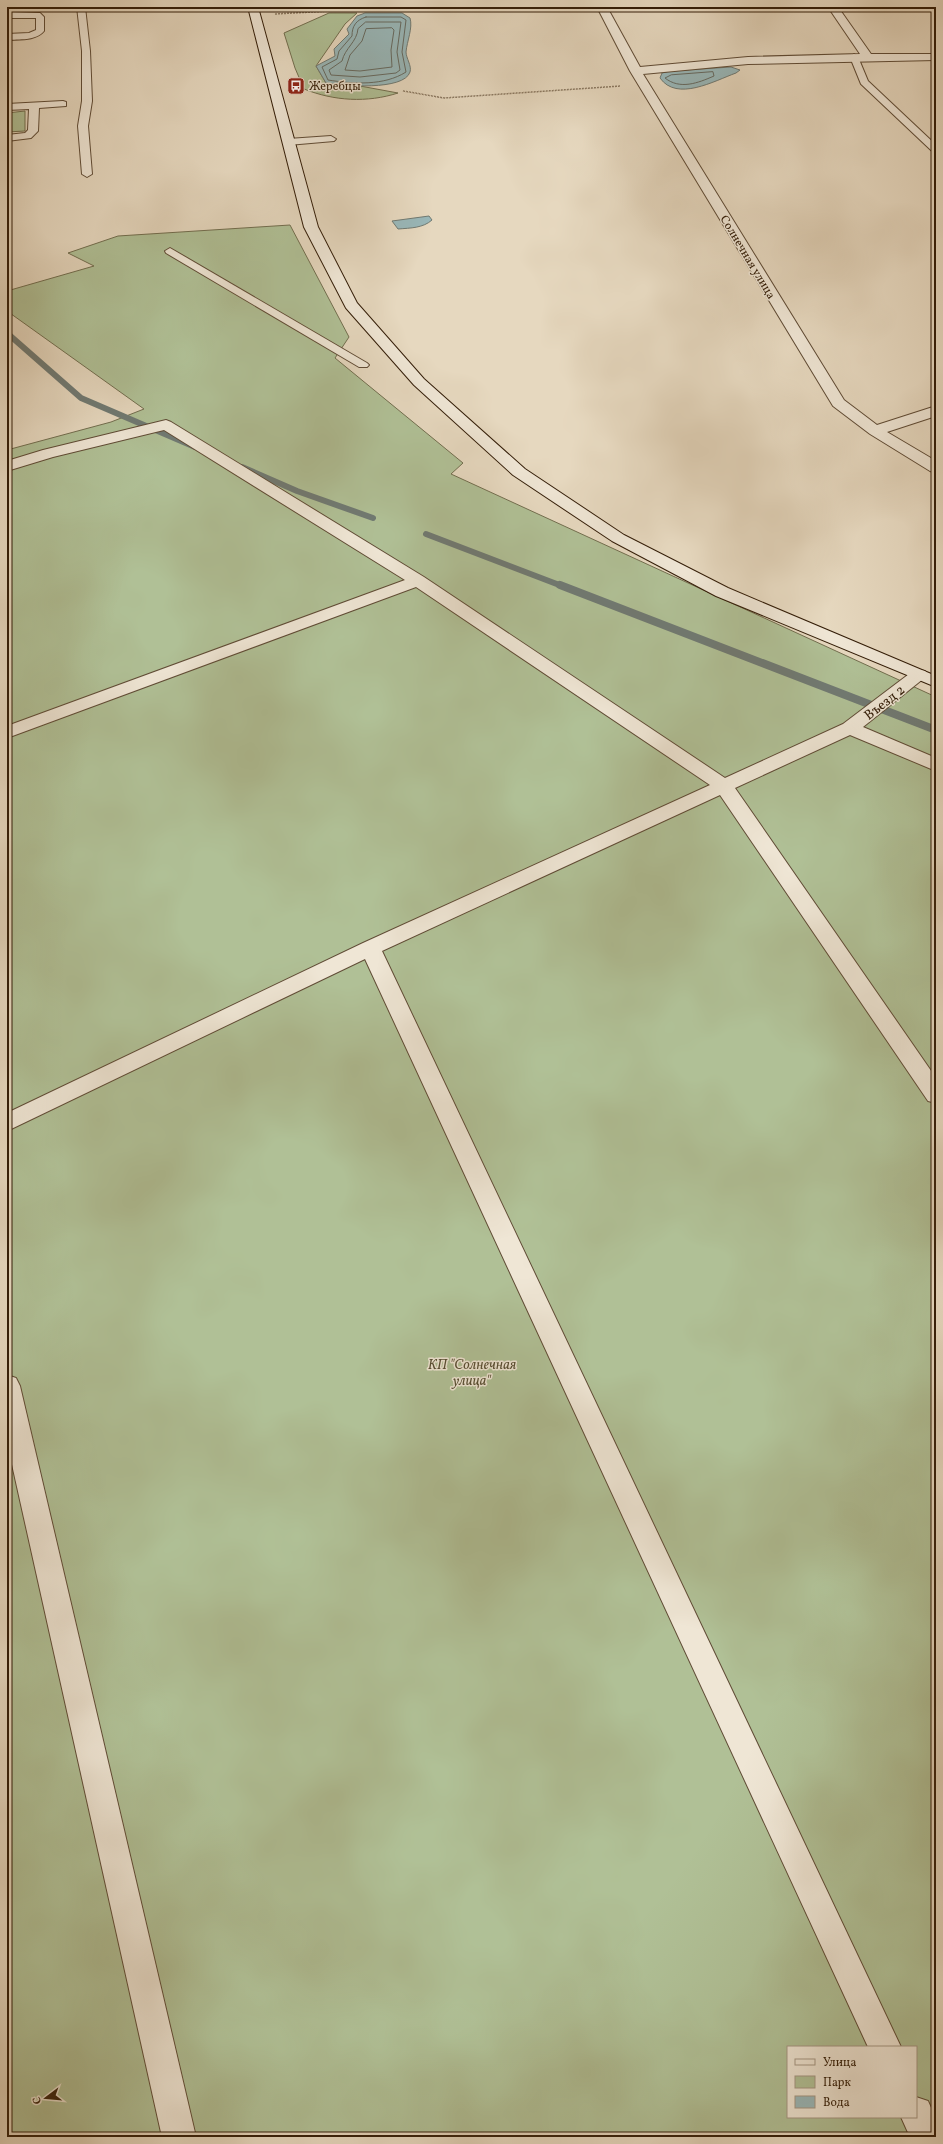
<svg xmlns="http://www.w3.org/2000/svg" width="943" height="2144" font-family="Vollkorn,serif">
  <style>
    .green { fill: #b0c096; stroke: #726e4f; fill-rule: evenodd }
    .water { fill: #99b8ba; stroke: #707a73 }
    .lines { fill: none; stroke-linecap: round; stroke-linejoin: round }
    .shore { stroke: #666a61; stroke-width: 1 }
    .stream-far1 { stroke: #707a73; stroke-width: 6 }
    .stream { stroke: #707a73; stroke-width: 8 }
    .lane-casing { stroke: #604c36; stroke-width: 2 }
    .street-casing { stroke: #604c36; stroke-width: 2 }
    .secondary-casing { stroke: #331d08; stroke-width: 2 }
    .path { stroke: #331d08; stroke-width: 1.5; stroke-dasharray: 0.5 1; stroke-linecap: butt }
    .lane { fill: #efe6d5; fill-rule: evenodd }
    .street { fill: #efe6d5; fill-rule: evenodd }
    .secondary { fill: #efe6d5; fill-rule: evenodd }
    .labels { text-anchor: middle; stroke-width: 3; stroke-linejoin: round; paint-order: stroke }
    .far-poi-label { font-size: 12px; fill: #331d08; stroke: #efe6d5; text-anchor: start }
    .far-street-label { font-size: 12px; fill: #331d08; stroke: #efe6d5 }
    .street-label { font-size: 14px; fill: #331d08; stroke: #efe6d5 }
    .park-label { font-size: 14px; font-style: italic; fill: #584e33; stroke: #efe6d5 }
  </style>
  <rect width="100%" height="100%" fill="#e6d8bf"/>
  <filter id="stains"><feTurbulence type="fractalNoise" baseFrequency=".005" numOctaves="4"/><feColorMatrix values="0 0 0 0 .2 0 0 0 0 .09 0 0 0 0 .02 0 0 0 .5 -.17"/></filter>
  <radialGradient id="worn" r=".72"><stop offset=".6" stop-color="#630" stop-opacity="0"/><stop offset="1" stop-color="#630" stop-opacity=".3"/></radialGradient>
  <g class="green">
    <path d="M 329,13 L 357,13 L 345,24 L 316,66 L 326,83 L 360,86 L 398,93 C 367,103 334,101 304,89 L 295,68 L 284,33 Z"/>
    <path d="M 25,111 L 25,131 L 7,132 L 7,113 Z"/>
    <path d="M 290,225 L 349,337 L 335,358 L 463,463 L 451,474 L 936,697 L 936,2137 L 7,2137 L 7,450 L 111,422 L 144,409 L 7,311 L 7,291 L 94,266 L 68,253 L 118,236 ZM 788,2047 L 916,2047 L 916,2117 L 788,2117 Z"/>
  </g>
  <g class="water">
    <path d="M 365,13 L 402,13 L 410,18 C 413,28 407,41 406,52 C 406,58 412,66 410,72 C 404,91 342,86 326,83 L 316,66 L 335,56 L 334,49 L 349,34 L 347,29 L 357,16 Z"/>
    <path d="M 731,67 L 740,70 L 736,73 C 714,81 677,102 660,78 L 662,73 L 670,71 Z"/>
    <path d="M 429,216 L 432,220 C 423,228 411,228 398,229 L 392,221 Z"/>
  </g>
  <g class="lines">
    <g class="shore">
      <path d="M 366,17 L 401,17 L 406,20 L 402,52 L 406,72 C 384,86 353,84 328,80 L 322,67 L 337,59 L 339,51 L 352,36 C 352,26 356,20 366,17 Z"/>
      <path d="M 366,22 L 401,22 L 397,52 L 400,70 L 396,73 L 360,77 L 331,75 L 329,70 L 342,61 C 345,48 357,42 358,29 Z"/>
      <path d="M 392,28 L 394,30 L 391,50 L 392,67 L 360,71 L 345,70 L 350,55 L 362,41 L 366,29 Z"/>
      <path d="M 713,72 L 714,76 C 698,83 680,90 665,78 L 671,75 Z"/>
    </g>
    <g class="stream-far1">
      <path d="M 7,333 L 81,398 L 195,447"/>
      <path d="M 242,467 L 297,491 L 373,518"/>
      <path d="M 426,534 L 562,586"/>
    </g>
    <path class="stream" d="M 560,585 L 936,730"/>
    <defs>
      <g id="lane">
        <path d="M 77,7 L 85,7 L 90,51 L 92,101 L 88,126 L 92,174 L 87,177 L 82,174 L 78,126 L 82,101 L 82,51 Z"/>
        <path d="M 7,12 L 40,13 L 44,17 L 44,31 C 36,41 19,39 7,40 L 7,34 L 29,33 L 36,30 L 36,18 L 7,18 Z"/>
        <path d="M 854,54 L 858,57 L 868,81 L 936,145 L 936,153 L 933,152 L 861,84 L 850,57 Z"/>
        <path d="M 63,101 L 66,102 L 66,106 L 39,108 L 38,131 L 31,138 L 7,141 L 7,135 L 25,133 L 28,130 L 29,109 L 7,110 L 7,104 Z"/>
        <path d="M 331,136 L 336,139 L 334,141 L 288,145 L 283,142 L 288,139 Z"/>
        <path d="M 170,248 L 367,363 L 369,365 L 367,367 L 359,367 L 166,253 L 165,251 Z"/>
      </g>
      <g id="street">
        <path d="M 597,7 L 607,7 L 640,67 L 748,57 L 860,54 L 828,7 L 838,7 L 871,54 L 936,54 L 936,60 L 748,64 L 643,74 L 844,400 L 877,425 L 936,406 L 936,416 L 887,432 L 936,461 L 936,473 L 930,471 L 870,434 L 833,406 L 630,71 Z"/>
        <path d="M 166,420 L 171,422 L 424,577 L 725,778 L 843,724 L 913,671 L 919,670 L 925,671 L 928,675 L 863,727 L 936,758 L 936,771 L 850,735 L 735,788 L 936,1078 L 936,1103 L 928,1101 L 720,795 L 382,951 L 901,2047 L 868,2047 L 365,959 L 7,1131 L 7,1113 L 363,943 L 710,785 L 416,587 L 7,738 L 7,726 L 405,580 L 164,430 L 53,457 L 7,471 L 7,461 L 43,450 Z"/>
        <path d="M 7,1375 L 16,1378 L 20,1386 L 196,2137 L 162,2137 L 7,1442 Z"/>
        <path d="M 916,2097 L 928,2101 L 936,2119 L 936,2137 L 910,2137 L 901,2117 L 916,2117 Z"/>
      </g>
      <path id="secondary" d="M 248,7 L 258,7 L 318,227 L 357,303 L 424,379 L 525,469 L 624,535 L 728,588 L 936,676 L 936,687 L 716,596 L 612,541 L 513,475 L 414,385 L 346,308 L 304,227 Z"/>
    </defs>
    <use href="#lane" class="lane-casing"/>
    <use href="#street" class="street-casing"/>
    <use href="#secondary" class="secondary-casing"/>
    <g class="path">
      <path d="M 275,14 L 369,9 L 413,10"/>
      <path d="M 403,91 L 444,98 L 621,86"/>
    </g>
    <use href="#lane" class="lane"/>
    <use href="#street" class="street"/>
    <use href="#secondary" class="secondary"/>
  </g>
  <defs>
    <symbol id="bus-square" viewBox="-11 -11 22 22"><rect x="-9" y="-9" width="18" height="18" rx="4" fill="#8f2418" stroke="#efe6d5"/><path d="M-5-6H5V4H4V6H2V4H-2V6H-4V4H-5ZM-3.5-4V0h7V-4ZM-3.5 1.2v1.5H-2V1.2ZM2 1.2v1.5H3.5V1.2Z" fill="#fff"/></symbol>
  </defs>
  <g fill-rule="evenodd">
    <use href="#bus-square" x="286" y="76" width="20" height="20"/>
  </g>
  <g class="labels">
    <g class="far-poi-label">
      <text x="309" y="90">Жеребцы</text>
    </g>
    <g class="far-street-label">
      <text transform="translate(748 257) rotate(59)" y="4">Солнечная улица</text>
    </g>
    <g class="street-label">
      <text transform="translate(884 702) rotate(-38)" y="5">Въезд 2</text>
    </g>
    <g class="park-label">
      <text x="472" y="1369">КП "Солнечная<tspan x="472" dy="16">улица"</tspan></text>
    </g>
  </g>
  <rect width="943" height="2144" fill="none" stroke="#e6d8bf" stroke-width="24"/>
  <rect x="8" y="8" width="927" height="2128" fill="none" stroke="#331d08" stroke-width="2"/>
  <rect x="12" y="12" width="919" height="2120" fill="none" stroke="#331d08"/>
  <rect x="787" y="2046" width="130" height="72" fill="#efe6d5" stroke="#a49683"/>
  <rect x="795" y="2059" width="20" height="6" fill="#efe6d5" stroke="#a49683"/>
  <text x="823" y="2066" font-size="12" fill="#331d08">Улица</text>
  <rect x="795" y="2076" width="20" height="12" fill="#b0c096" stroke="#a49683"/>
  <text x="823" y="2086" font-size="12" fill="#331d08">Парк</text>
  <rect x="795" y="2096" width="20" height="12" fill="#99b8ba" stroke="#a49683"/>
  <text x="823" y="2106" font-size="12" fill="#331d08">Вода</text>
  <g transform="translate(46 2098) rotate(254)" stroke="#efe6d5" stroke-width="3" paint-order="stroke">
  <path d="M0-3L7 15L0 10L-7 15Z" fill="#331d08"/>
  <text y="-6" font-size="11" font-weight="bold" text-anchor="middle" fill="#331d08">С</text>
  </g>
  <rect width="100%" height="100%" filter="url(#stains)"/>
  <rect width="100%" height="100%" fill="url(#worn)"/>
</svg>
